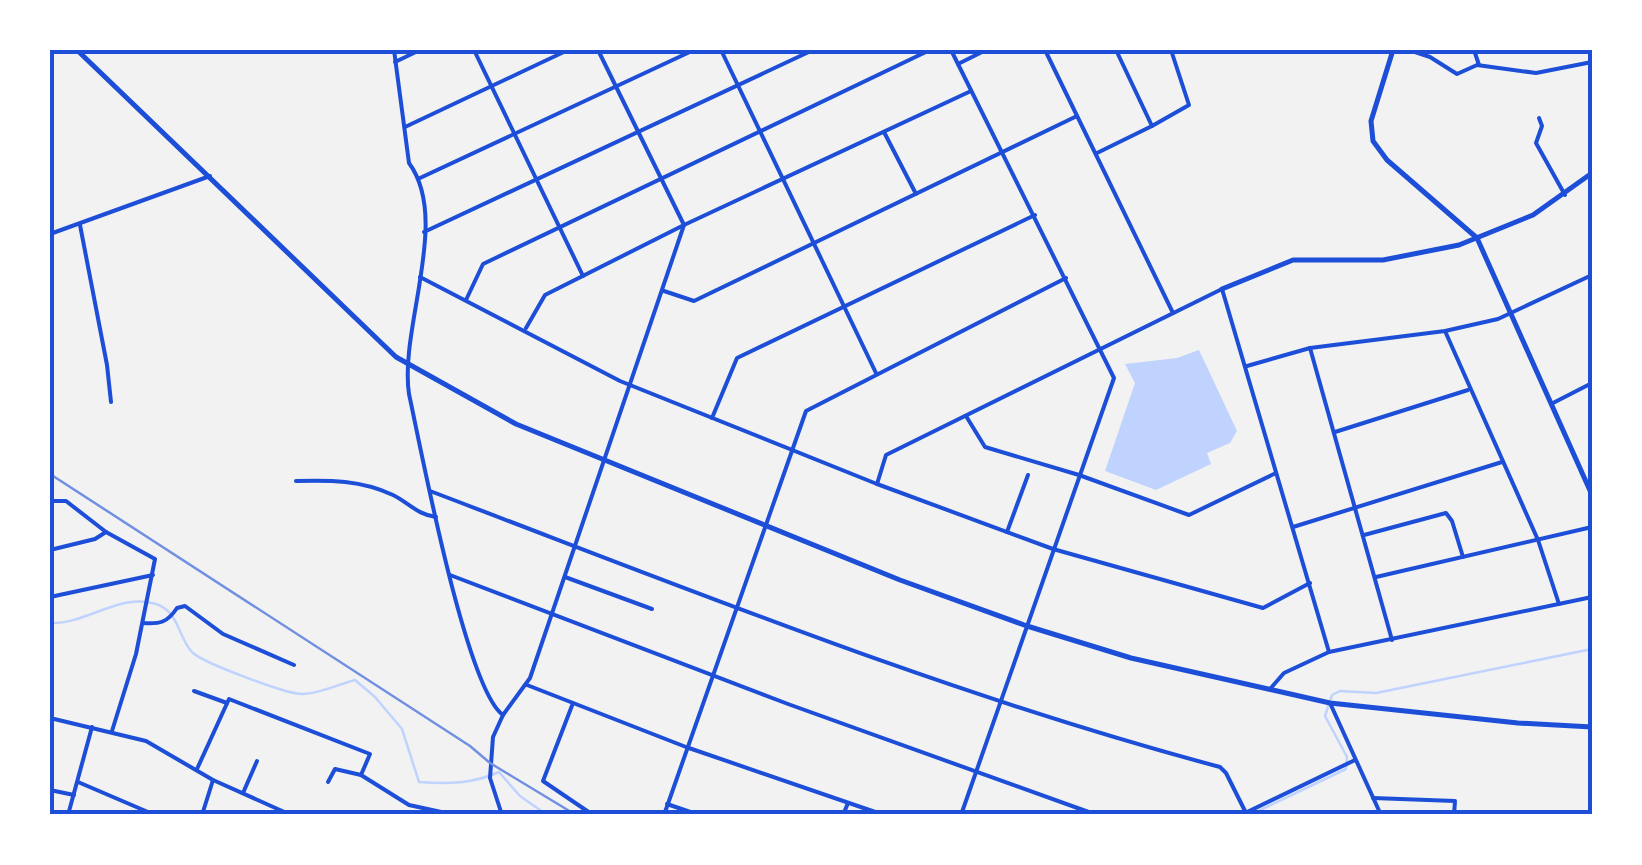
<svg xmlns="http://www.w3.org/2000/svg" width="1642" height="865" font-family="Bitter,serif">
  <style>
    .water { fill: #bfd3fe }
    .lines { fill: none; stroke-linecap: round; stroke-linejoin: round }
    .stream { stroke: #bfd3fe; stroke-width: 2.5 }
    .minor { stroke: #1d4ed8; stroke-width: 4 }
    .tertiary { stroke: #1d4ed8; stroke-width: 5 }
    .secondary { stroke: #1d4ed8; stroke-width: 5 }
    .rail { stroke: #7290e2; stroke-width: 2.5 }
    .neatline { fill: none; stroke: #1d4ed8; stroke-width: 4 }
  </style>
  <rect width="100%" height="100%" fill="#f2f2f2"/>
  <path class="water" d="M 1199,350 L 1237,431 L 1230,443 L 1207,453 L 1211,464 L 1156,490 L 1105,471 L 1135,383 L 1125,364 L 1177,358 Z"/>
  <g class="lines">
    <g class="stream">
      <path d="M 50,623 C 85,625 121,592 156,604 C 180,612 178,639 193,653 C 204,663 288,695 303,694 C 319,694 339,684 355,680 L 375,697 L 402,729 L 419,782 C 449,784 472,784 499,772 L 520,796 L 547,815"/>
      <path d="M 1250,815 L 1346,769 L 1347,757 L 1325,716 L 1332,695 L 1340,691 L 1376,693 L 1592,649"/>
    </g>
    <g class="minor">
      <path d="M 394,50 L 409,163 C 451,220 399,328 409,394 C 421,449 466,689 503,715"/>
      <path d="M 474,50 L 583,276"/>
      <path d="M 721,50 L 876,373"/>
      <path d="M 951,50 L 1114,378 L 961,815"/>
      <path d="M 1045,50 L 1173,313"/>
      <path d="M 1409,50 L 1430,57 L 1457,74 L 1477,65 L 1536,73 L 1592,62"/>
      <path d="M 1474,50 L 1479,65"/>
      <path d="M 395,62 L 420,50"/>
      <path d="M 958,64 L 986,50"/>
      <path d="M 1539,118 L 1542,126 L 1536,143 L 1565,195"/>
      <path d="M 1152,126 L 1189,105 L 1171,50"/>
      <path d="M 405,127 L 568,50"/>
      <path d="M 884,132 L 916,194"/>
      <path d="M 1097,153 L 1152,126 L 1116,50"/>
      <path d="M 420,178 L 694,50"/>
      <path d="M 80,225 L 107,365 L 111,402"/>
      <path d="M 424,232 L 813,50"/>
      <path d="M 50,234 L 210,176"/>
      <path d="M 420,277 L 620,381 L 877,484 L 1053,549 L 1263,608 L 1310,583"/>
      <path d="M 664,291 L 694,301 L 1077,116"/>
      <path d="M 466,300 L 483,264 L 930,50"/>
      <path d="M 526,328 L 545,295 L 684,225 L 971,91"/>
      <path d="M 1445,331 L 1538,540 L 1559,604"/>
      <path d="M 1310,348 L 1392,640"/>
      <path d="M 1247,366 L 1310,348 L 1445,331 L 1498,319 L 1592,275"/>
      <path d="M 1553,403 L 1592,383"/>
      <path d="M 966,416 L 985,447 L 1079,475 L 1189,515 L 1276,473"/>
      <path d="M 712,418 L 737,358 L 1035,215"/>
      <path d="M 1335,432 L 1468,390"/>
      <path d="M 296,481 C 330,480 361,480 393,495 C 409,503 418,515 436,517"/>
      <path d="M 877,484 L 886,455 L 1222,289 L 1329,652"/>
      <path d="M 430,491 C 691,590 949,695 1220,767 L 1226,773 L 1247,815"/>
      <path d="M 50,501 L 66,501 L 106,532 L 155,559 L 136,654 L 112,731"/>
      <path d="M 1293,527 L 1502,462"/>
      <path d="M 1007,532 L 1028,475"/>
      <path d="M 1364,535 L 1446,513 L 1452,521 L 1463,557"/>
      <path d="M 50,550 L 95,539 L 106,532"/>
      <path d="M 450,575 L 788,704 L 1097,815"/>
      <path d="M 565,577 L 652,609"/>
      <path d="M 1376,577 L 1592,527"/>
      <path d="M 50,597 L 153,575"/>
      <path d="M 143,623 C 160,624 167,623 177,608 L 185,606 L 223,634 L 294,665"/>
      <path d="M 527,685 L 686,747 L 884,815"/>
      <path d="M 1270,689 L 1284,673 L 1329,652 L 1592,597"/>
      <path d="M 194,691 L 227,703"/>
      <path d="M 573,703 L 543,781 L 593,815"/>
      <path d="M 1330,703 L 1381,815"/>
      <path d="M 50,718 L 146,741 L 213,780 L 291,815"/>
      <path d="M 197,769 L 229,699 L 370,754 L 361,775 L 409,805 L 455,815"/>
      <path d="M 78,782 L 155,815"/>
      <path d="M 328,782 L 335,769 L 361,775"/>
      <path d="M 50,790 L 74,795"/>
      <path d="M 243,793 L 257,761"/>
      <path d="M 1373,798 L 1455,801 L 1454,815"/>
      <path d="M 667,804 L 699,815"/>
      <path d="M 68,815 L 92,727"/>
      <path d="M 202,815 L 213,780"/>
      <path d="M 502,815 L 490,778 L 493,737 L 503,715 L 530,678 L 684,225 L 598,50"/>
      <path d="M 664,815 L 806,411 L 1066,278"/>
      <path d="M 843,815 L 848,803"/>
      <path d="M 1241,815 L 1355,760"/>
    </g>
    <g class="tertiary">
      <path d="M 1393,50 L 1371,121 L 1373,141 L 1387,160 L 1477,238 L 1592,495"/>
      <path d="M 1222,289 L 1293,260 L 1383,260 L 1459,245 L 1533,215 L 1592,173"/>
    </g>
    <path class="secondary" d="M 77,50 L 396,357 L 516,424 L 900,580 L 1027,626 L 1131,658 L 1330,703 L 1518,723 L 1592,727"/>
    <path class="rail" d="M 50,474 L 470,746 L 490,763 L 576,815"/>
  </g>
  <rect width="1642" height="865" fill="none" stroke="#ffffff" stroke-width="105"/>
  <rect x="52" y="52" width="1538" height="760" class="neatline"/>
</svg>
